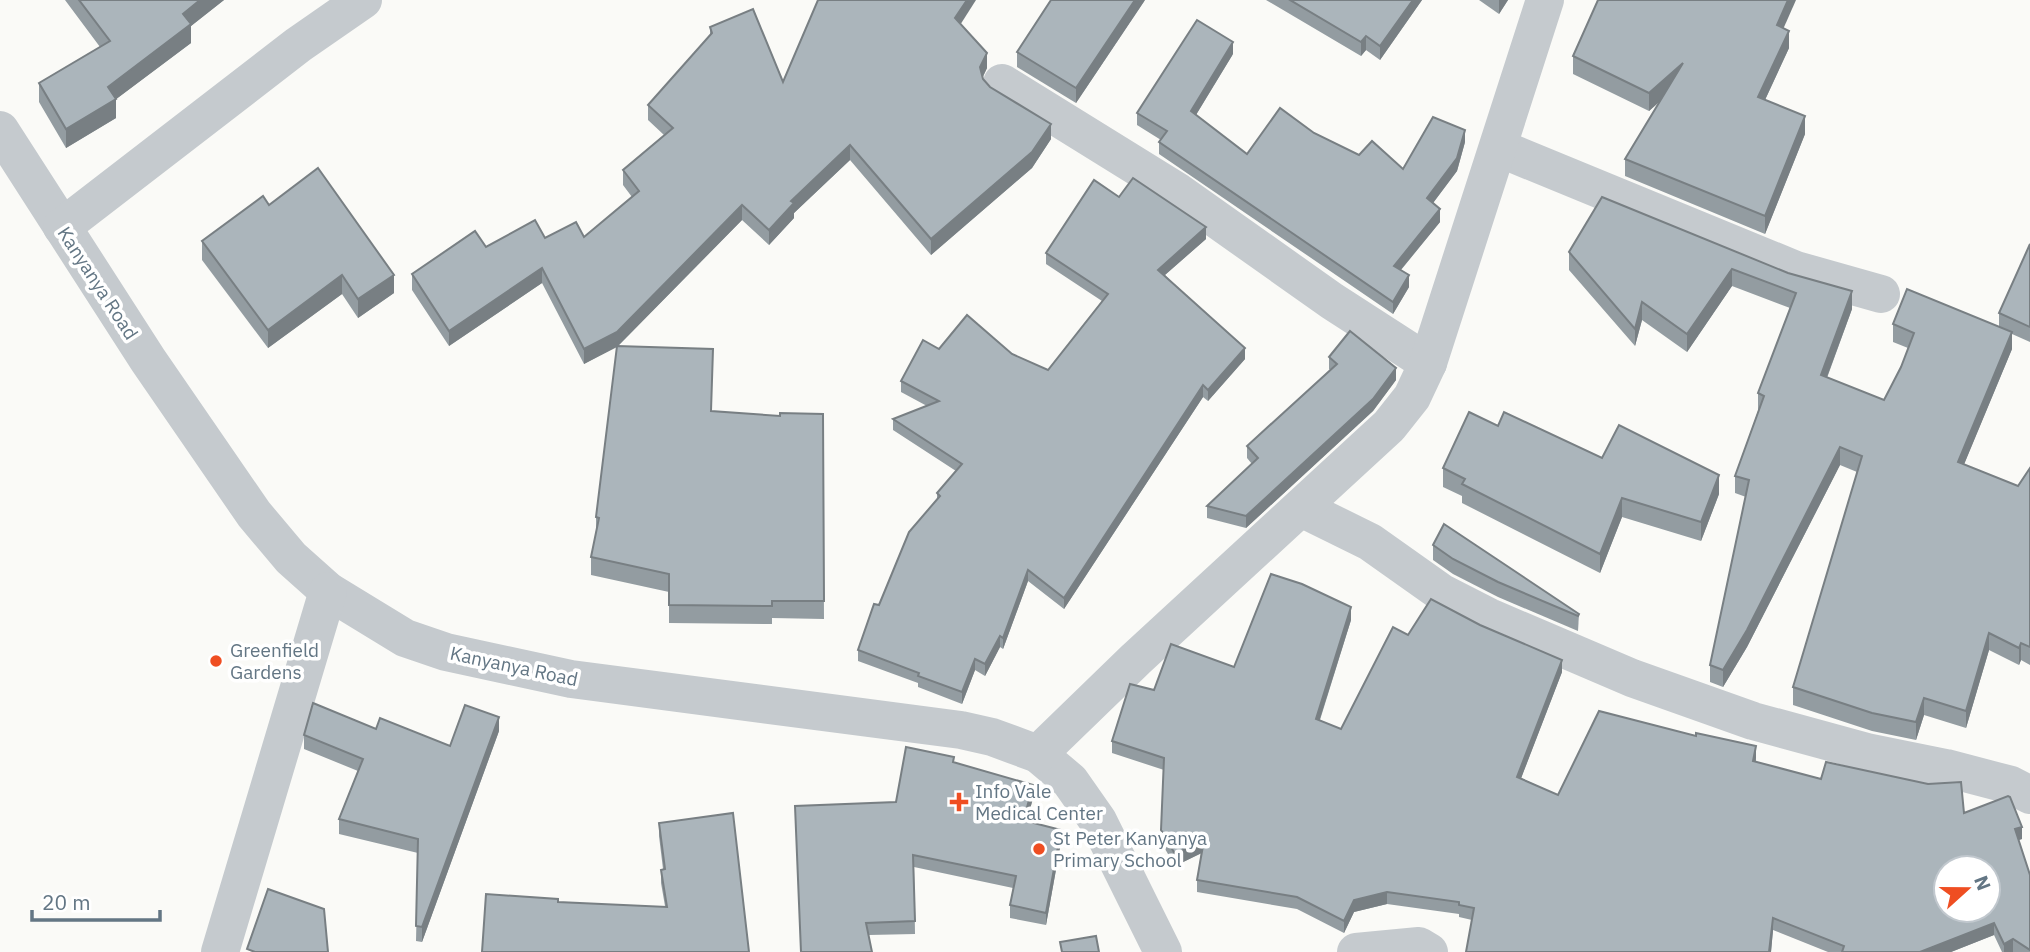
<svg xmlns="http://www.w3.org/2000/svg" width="2030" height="952" font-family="'IBM Plex Sans',sans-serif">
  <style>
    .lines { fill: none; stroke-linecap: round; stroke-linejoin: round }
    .minor { stroke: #c5cace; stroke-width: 38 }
    .wall { fill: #939ca1 }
    .shaded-wall { fill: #787f83 }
    .building { fill: #abb5bb; stroke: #787f83; stroke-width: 2; fill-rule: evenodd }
    .poi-dot { fill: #ef4e22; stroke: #fff; stroke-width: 2.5 }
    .labels { text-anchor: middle; stroke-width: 7; stroke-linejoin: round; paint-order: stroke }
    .street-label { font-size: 19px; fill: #637684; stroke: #fff }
    .poi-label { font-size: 19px; fill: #637684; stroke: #fff; text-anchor: start }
  </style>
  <rect width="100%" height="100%" fill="#fafaf7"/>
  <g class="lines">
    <g class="minor">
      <path d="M 1002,83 L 1178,192 L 1332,301 L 1428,363"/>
      <path d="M 0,130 L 148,360 L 254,514 L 291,558 L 328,591 L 405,638 L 446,652 L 571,679 L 961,730 L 992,737 L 1038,754 L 1070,781 L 1098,821 L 1163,952"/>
      <path d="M 1499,148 L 1796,270 L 1881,294"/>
      <path d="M 62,227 L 298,45 L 363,0"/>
      <path d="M 1301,508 L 1370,542 L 1442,593 L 1489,617 L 1632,678 L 1753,721 L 1867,752 L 1946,768 L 2011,785 L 2030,795"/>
      <path d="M 1038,754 L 1136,659 L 1389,426 L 1412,397 L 1428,363 L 1545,0"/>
      <path d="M 220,952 L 328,591"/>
      <path d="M 1356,952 L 1419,946 L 1429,952"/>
    </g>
  </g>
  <g class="wall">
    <path d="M 65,0 L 224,0 L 191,26 L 191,43 L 116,99 L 116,118 L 66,148 L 39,102 L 39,83 L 100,47 Z"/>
    <path d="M 1145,0 L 1076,103 L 1017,67 L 1017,52 Z"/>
    <path d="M 1266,0 L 1422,0 L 1380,60 L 1366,50 L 1361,56 Z"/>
    <path d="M 1479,0 L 1508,0 L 1499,14 Z"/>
    <path d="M 961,24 L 987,68 L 983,77 L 983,79 L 990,87 L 1051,139 L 1032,168 L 931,255 L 850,160 L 794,213 L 794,218 L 769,245 L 742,220 L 618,346 L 712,411 L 780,416 L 823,414 L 824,619 L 772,618 L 772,624 L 669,623 L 669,592 L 591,575 L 591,557 L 596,531 L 596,517 L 617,346 L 584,364 L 542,283 L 449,346 L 412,290 L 412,274 L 486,247 L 545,238 L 584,237 L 632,197 L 623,185 L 623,170 L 664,135 L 648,120 L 648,105 L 710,35 L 710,27 L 783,82 Z"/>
    <path d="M 1784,28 L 1789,48 L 1765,100 L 1805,134 L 1765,234 L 1625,176 L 1625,159 L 1660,101 L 1649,111 L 1573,74 L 1573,56 Z"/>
    <path d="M 1233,54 L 1196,115 L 1247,154 L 1314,133 L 1359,155 L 1403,169 L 1465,142 L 1457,171 L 1433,203 L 1440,222 L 1401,270 L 1409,287 L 1393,314 L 1159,154 L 1159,142 L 1161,140 L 1137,125 L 1137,113 Z"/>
    <path d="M 1119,197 L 1206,239 L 1165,275 L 1245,359 L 1208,401 L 1203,397 L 1064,609 L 1028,581 L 1003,649 L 1000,647 L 985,676 L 975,670 L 962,704 L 918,687 L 918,683 L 858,661 L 858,650 L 879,605 L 937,500 L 937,493 L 956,471 L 893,430 L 893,419 L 927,406 L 901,392 L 901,381 L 939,349 L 1012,354 L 1048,370 L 1102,301 L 1046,264 L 1046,253 Z"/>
    <path d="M 1602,197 L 1852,309 L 1827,378 L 1884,400 L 1901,367 L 1908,348 L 1893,342 L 1893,324 L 1999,327 L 1999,313 L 2030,244 L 2030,342 L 2012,334 L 2012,349 L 1964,464 L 2018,486 L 2030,468 L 2030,665 L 2021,660 L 2019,665 L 1989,650 L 1966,728 L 1924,715 L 1916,740 L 1872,731 L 1793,705 L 1793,687 L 1857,472 L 1840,465 L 1747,647 L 1723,687 L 1710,682 L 1710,665 L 1746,497 L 1735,493 L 1735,476 L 1758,411 L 1758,393 L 1790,308 L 1732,286 L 1687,352 L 1642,320 L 1635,346 L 1569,270 L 1569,252 Z"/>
    <path d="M 269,205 L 394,293 L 358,318 L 342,294 L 268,348 L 202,260 L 202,241 Z"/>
    <path d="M 1329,357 L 1396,380 L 1373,411 L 1246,528 L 1207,518 L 1207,506 L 1252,464 L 1247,458 L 1247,446 L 1330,370 L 1329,369 Z"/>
    <path d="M 1498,426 L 1719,494 L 1701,541 L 1622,517 L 1600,573 L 1462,503 L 1462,496 L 1443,487 L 1443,468 Z"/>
    <path d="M 1433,545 L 1579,614 L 1578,631 L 1498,597 L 1453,574 L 1433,560 Z"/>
    <path d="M 1351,620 L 1320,720 L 1341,729 L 1408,635 L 1562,672 L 1521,778 L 1558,795 L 1756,758 L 1756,762 L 1821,779 L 1964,813 L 2022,839 L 2019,840 L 2030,875 L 2030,952 L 2002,952 L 1994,935 L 1951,952 L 1828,952 L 1773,930 L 1771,952 L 1466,952 L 1472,920 L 1459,917 L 1459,914 L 1387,904 L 1354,912 L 1344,933 L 1297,909 L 1197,892 L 1197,880 L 1201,853 L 1175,866 L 1161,842 L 1164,770 L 1112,753 L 1112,741 L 1154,690 L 1234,667 Z"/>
    <path d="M 376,729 L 450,746 L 499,731 L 422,942 L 416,941 L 418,853 L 339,834 L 339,819 L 358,771 L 304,749 L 304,735 Z"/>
    <path d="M 954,762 L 1033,798 L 1027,821 L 1061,842 L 1046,925 L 1010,918 L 1010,905 L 1013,888 L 914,867 L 915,934 L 869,935 L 800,952 L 896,802 Z"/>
    <path d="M 659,823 L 749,952 L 665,906 L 661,883 L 661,870 L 663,869 L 659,836 Z"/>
  </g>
  <g class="shaded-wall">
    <path d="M 200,0 L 224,0 L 191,26 L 191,43 L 115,100 L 116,99 L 116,118 L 66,148 L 66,129 L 183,14 Z"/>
    <path d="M 967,0 L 976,0 L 955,33 L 955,18 Z"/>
    <path d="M 1135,0 L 1145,0 L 1076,103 L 1076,88 Z"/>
    <path d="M 1413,0 L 1422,0 L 1380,60 L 1380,46 Z"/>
    <path d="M 1499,0 L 1508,0 L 1499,14 Z"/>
    <path d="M 1788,0 L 1796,0 L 1777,43 L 1777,25 Z"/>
    <path d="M 1789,31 L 1789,48 L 1758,115 L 1758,97 Z"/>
    <path d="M 1366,36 L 1366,50 L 1361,56 L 1361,42 Z"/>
    <path d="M 1233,42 L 1233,54 L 1191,123 L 1191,111 Z"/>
    <path d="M 987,53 L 987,68 L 980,82 L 980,67 Z"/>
    <path d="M 1683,63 L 1683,81 L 1649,111 L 1649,93 Z"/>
    <path d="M 1805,116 L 1805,134 L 1765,234 L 1765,216 Z"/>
    <path d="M 1051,124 L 1051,139 L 1032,168 L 931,255 L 931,239 Z"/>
    <path d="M 1465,130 L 1465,142 L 1457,171 L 1427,211 L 1427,198 Z"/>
    <path d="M 850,145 L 850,160 L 794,213 L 794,218 L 769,245 L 769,230 L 791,201 Z"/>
    <path d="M 742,205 L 742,220 L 617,347 L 584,364 L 584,349 Z"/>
    <path d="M 1440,209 L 1440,222 L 1394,278 L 1394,266 Z"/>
    <path d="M 1206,227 L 1206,239 L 1158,281 L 1158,270 Z"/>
    <path d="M 542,268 L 542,283 L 449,346 L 449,331 Z"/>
    <path d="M 1732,269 L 1732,286 L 1687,352 L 1687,334 Z"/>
    <path d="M 342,275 L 342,294 L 268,348 L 268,330 Z"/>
    <path d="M 394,275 L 394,293 L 358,318 L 358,299 Z"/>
    <path d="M 1409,275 L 1409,287 L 1393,314 L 1393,302 Z"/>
    <path d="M 1852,291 L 1852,309 L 1821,393 L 1821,375 Z"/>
    <path d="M 1642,302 L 1642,320 L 1635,346 L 1635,329 Z"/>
    <path d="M 2012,332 L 2012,349 L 1958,479 L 1958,462 Z"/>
    <path d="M 1245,348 L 1245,359 L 1208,401 L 1208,390 Z"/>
    <path d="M 1396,368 L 1396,380 L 1373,411 L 1246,528 L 1246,516 Z"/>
    <path d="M 1203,385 L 1203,397 L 1064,609 L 1064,598 Z"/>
    <path d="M 1840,447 L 1840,465 L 1747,647 L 1723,687 L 1723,670 Z"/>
    <path d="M 1719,475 L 1719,494 L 1701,541 L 1701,522 Z"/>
    <path d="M 1622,498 L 1622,517 L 1600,573 L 1600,554 Z"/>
    <path d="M 1028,570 L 1028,581 L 1003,649 L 1003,638 Z"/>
    <path d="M 1351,607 L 1351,620 L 1316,731 L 1316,719 Z"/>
    <path d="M 1989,633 L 1989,650 L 1966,728 L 1966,711 Z"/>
    <path d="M 1000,636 L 1000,647 L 985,676 L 985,664 Z"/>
    <path d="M 2021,643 L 2021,660 L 2019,665 L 2019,648 Z"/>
    <path d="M 975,659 L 975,670 L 962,704 L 962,692 Z"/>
    <path d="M 1562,660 L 1562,672 L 1517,789 L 1517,777 Z"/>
    <path d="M 1924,698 L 1924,715 L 1916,740 L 1916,722 Z"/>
    <path d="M 499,717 L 499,731 L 422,942 L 422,927 Z"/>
    <path d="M 1756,746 L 1756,758 L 1753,774 L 1753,761 Z"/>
    <path d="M 1033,785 L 1033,798 L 1027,820 L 1027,828 L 1025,815 Z"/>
    <path d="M 2022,827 L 2022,839 L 2015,841 L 2015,829 Z"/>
    <path d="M 1061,830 L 1061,842 L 1046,925 L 1046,913 Z"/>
    <path d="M 1204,840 L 1204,852 L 1175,866 L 1175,854 Z"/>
    <path d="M 1387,892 L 1387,904 L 1354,912 L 1344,933 L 1344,921 L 1354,900 Z"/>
    <path d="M 1773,918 L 1773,930 L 1771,952 L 1769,952 Z"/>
    <path d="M 1994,923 L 1994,935 L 1951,952 L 1920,952 Z"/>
    <path d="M 2013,939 L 2013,952 L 2004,952 L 2004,944 Z"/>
  </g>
  <g class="building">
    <path d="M 79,0 L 200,0 L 183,14 L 191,24 L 108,87 L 116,99 L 66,129 L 39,83 L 110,41 Z"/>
    <path d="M 818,0 L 967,0 L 955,18 L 987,53 L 980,67 L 983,79 L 990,87 L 1051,124 L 1032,152 L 931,239 L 850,145 L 791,201 L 794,203 L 769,230 L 742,205 L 617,332 L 584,349 L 542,268 L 449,331 L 412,274 L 475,231 L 486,247 L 535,220 L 545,238 L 576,222 L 584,237 L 639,191 L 623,170 L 673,128 L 648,105 L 712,33 L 710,27 L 753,9 L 783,82 Z"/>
    <path d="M 1051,0 L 1135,0 L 1076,88 L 1017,52 Z"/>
    <path d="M 1290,0 L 1413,0 L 1380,46 L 1366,36 L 1361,42 Z"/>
    <path d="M 1598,0 L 1788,0 L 1777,25 L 1789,31 L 1758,97 L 1805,116 L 1765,216 L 1625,159 L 1683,63 L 1649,93 L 1573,56 Z"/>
    <path d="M 1197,20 L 1233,42 L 1191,111 L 1247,154 L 1280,108 L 1314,133 L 1359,155 L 1372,141 L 1403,169 L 1433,117 L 1465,130 L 1457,158 L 1427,198 L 1440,209 L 1394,266 L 1409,275 L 1393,302 L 1159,142 L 1167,131 L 1137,113 Z"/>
    <path d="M 318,168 L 394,275 L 358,299 L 342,275 L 268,330 L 202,241 L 263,196 L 269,205 Z"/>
    <path d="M 1133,178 L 1206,227 L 1158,270 L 1245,348 L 1208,390 L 1203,385 L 1064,598 L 1028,570 L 1003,638 L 1000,636 L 985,664 L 975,659 L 962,692 L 918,676 L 919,673 L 858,650 L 874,604 L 879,605 L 909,532 L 940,496 L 937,493 L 962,464 L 893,419 L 939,401 L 901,381 L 923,340 L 939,349 L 967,315 L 1012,354 L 1048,370 L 1108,294 L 1046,253 L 1094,180 L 1119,197 Z"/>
    <path d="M 1602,197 L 1788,273 L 1852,291 L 1821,375 L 1884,400 L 1901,367 L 1914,333 L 1893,324 L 1907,289 L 2012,332 L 1958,462 L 2018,486 L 2030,468 L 2030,647 L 2021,643 L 2019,648 L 1989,633 L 1966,711 L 1924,698 L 1916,722 L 1872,713 L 1793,687 L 1862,456 L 1840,447 L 1747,630 L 1723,670 L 1710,665 L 1749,480 L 1735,476 L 1764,396 L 1758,393 L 1796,293 L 1732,269 L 1687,334 L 1642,302 L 1635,329 L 1569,252 Z"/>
    <path d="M 2030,244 L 2030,327 L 1999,313 Z"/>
    <path d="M 1350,331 L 1396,368 L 1373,399 L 1246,516 L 1207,506 L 1258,458 L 1247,446 L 1337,364 L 1329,357 Z"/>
    <path d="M 617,346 L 713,349 L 711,411 L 780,416 L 780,413 L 823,414 L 824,601 L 772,601 L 772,606 L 669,605 L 669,574 L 591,557 L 599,518 L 596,517 Z"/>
    <path d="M 1469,412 L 1498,426 L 1504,412 L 1602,458 L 1619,425 L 1719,475 L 1701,522 L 1622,498 L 1600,554 L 1462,484 L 1465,479 L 1443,468 Z"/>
    <path d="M 1444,524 L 1579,614 L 1578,616 L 1498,582 L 1453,559 L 1433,545 Z"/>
    <path d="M 1271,574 L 1302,584 L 1351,607 L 1316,719 L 1341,729 L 1393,627 L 1408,635 L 1431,599 L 1480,625 L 1562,660 L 1517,777 L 1558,795 L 1599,711 L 1696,736 L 1696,733 L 1756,746 L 1753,761 L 1821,779 L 1826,762 L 1928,784 L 1961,782 L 1964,813 L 2008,796 L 2010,797 L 2022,827 L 2015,829 L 2030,875 L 2030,950 L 2013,939 L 2004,944 L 1994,923 L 1920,952 L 1842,952 L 1844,946 L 1773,918 L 1769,952 L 1466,952 L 1474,908 L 1459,905 L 1459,902 L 1387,892 L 1354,900 L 1344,921 L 1297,897 L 1197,880 L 1204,840 L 1175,854 L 1161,830 L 1164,758 L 1112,741 L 1130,684 L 1154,690 L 1171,644 L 1234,667 ZM 1946,868 L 1988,868 L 1988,910 L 1946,910 Z"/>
    <path d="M 313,703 L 376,729 L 380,718 L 450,746 L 465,705 L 499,717 L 422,927 L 416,926 L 418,839 L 339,819 L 363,759 L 304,735 Z"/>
    <path d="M 906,747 L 954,757 L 953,762 L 1033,785 L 1025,815 L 1027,816 L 1026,821 L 1061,830 L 1046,913 L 1010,905 L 1016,876 L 913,855 L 915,921 L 866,923 L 872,952 L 801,952 L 795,806 L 896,802 Z"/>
    <path d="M 733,813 L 749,952 L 482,952 L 486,894 L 558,899 L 558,902 L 667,907 L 661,870 L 665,869 L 659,823 Z"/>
    <path d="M 268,889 L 324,909 L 328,952 L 255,952 L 247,949 Z"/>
    <path d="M 1096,936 L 1099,952 L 1062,952 L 1060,942 Z"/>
  </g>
  <g class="poi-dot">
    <circle cx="216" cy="661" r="7"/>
    <path d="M955.5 791.5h7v7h7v7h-7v7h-7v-7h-7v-7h7z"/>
    <circle cx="1039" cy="849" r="7"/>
  </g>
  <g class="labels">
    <g class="street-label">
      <text transform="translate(98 283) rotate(57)" y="7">Kanyanya Road</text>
      <text transform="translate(514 666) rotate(12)" y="7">Kanyanya Road</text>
    </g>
    <g class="poi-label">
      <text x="230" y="657">Greenfield<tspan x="230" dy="22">Gardens</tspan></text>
      <text x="975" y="798">Info Vale<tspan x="975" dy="22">Medical Center</tspan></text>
      <text x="1053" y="845">St Peter Kanyanya<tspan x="1053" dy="22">Primary School</tspan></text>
    </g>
  </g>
  <g transform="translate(1967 889) rotate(69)"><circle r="33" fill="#ffffff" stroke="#c1c8ce" stroke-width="2"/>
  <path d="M0-5L12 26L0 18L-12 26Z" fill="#ef4e22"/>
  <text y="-10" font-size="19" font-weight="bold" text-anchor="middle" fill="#637684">N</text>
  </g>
  <path d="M32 910v10h128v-10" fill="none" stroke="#637684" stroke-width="3.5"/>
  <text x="42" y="910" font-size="21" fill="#637684" stroke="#ffffff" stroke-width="5" paint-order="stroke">20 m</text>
</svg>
